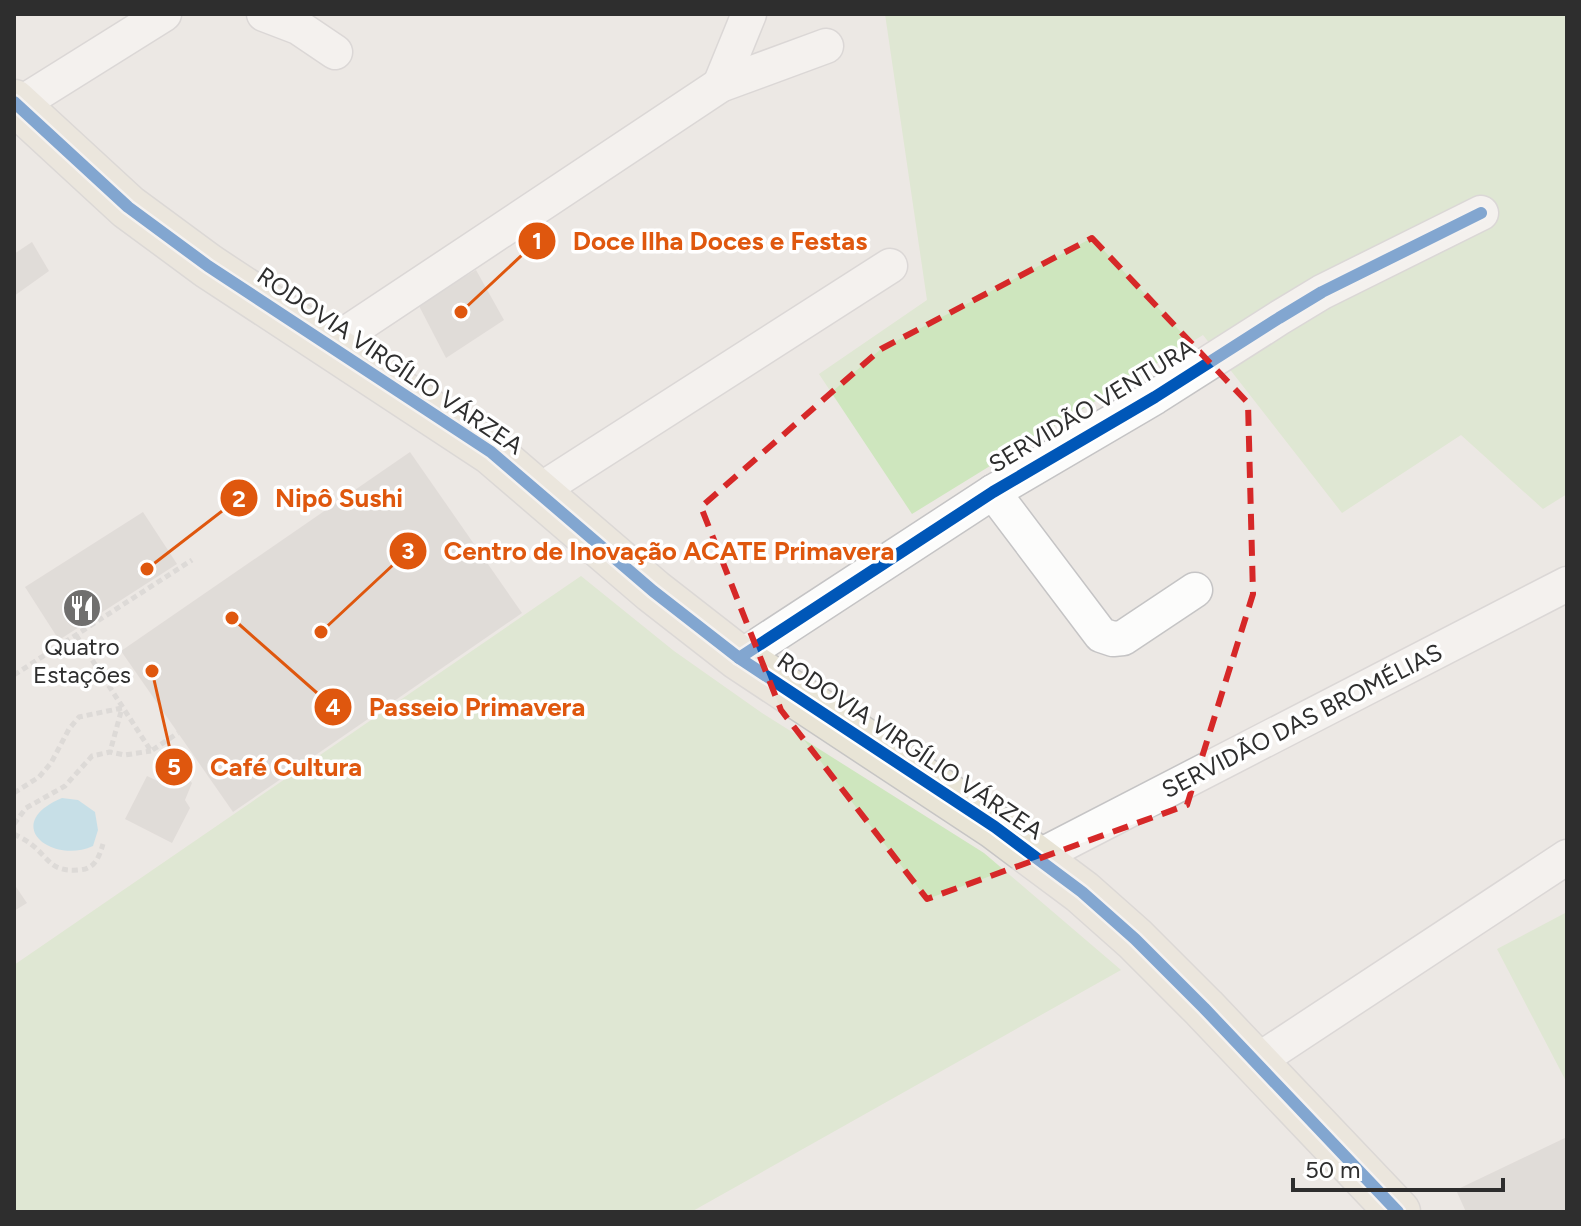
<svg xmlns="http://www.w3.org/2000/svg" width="1581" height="1226" font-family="Figtree,sans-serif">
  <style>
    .green { fill: #cee6be }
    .water { fill: #99d6ec }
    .building { fill: #d1cecb }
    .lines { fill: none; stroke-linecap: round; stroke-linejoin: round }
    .minor-casing { stroke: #c5c4c5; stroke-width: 37 }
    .major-casing { stroke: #c6c5c4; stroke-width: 47 }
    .path { stroke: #c9c9c8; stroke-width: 5; stroke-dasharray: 6 4; stroke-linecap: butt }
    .minor { stroke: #fcfcfb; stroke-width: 34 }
    .major { stroke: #e8e4d6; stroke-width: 44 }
    .cycleway-casing { stroke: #fff; stroke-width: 17 }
    .cycleway { stroke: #0057b8; stroke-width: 12 }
    .marked { fill: none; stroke: #d62828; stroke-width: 6; stroke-dasharray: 16 10; stroke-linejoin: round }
    .labels { text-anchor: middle; stroke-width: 7; stroke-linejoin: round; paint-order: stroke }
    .street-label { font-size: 24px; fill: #2e2e2e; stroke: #fff }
    .poi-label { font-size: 24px; fill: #2e2e2e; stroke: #fff }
    .leader { fill: none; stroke: #df570e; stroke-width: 3 }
    .callout-dot { fill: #df570e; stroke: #fff; stroke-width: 3 }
    .mark-label { font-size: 24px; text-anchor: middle; font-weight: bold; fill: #fff }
    .callout-label { font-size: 26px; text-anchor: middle; font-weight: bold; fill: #df570e; stroke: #fff; stroke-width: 7; stroke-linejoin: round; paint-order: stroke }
  </style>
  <rect width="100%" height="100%" fill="#ece8e4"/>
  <g class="green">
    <path d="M 885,14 L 1567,14 L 1567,494 L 1543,509 L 1461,435 L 1342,513 L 1203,335 L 912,514 L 819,374 L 927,300 Z"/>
    <path d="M 581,576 L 674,651 L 762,713 L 984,853 L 1121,970 L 691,1212 L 14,1212 L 14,965 Z"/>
    <path d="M 1567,912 L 1567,1083 L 1497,949 Z"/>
  </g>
  <path class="water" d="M 62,798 L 78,800 L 95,812 L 98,830 L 93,846 C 52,865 0,824 62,798 Z"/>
  <g class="building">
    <path d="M 32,242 L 49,271 L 14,296 L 14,254 Z"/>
    <path d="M 476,270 L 504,320 L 446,358 L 418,304 Z"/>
    <path d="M 410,452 L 522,613 L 233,812 L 121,651 Z"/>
    <path d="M 143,512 L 177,564 L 59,640 L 25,587 Z"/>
    <path d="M 176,766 L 192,783 L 185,800 L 190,808 L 172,843 L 125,819 L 147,776 L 160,782 Z"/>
    <path d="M 14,884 L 27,903 L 14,911 Z"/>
    <path d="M 1567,1137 L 1567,1212 L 1466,1212 L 1456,1190 Z"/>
  </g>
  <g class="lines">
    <defs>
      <g id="minor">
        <path d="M 264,14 L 298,27 L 335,52"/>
        <path d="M 720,85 L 749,14"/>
        <path d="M 17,106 L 164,14"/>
        <path d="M 329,345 L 720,85 L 826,46"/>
        <path d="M 539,491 L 890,266"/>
        <path d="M 993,492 L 1101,635 L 1113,639 L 1123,638 L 1195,590"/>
        <path d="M 739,658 L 993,492 L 1155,397 L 1279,318 L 1322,292 L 1481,213"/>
        <path d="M 1038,857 L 1567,584"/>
        <path d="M 1256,1062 L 1567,857"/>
      </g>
      <path id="major" d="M 14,102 L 128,207 L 208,266 L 491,452 L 653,591 L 739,658 L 995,827 L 1082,892 L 1135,939 L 1204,1008 L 1398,1212"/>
    </defs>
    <use href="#minor" class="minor-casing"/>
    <use href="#major" class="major-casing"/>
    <g class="path">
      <path d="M 76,635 L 151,751 L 178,733"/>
      <path d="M 14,675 L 192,560"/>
      <path d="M 14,793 L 39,777 L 51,763 L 69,729 L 79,717 L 122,708 L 110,752"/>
      <path d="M 14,824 L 26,808 L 65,786 L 92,756 L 110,752 L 125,755 L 151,751"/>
      <path d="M 14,834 C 19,837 26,840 31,844 C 50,859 50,872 79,870 C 95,869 99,857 103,844"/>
    </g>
    <use href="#minor" class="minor"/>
    <use href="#major" class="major"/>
    <defs>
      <g id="cycleway">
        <path d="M 14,102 L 128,207 L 208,266 L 491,452 L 653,591 L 739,658 L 995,827 L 1082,892 L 1135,939 L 1204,1008 L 1398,1212"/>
        <path d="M 739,658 L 993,492 L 1155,397 L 1279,318 L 1322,292 L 1481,213"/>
      </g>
    </defs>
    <use href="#cycleway" class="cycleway-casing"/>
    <use href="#cycleway" class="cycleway"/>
  </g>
  <path d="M0 0H1581V1226H0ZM 1092,238 L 1248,403 L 1253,594 L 1187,805 L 927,899 L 781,710 L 701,507 L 881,349 Z" fill="#ece8e4" fill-opacity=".55" fill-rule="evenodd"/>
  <path class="marked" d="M 1092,238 L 1248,403 L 1253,594 L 1187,805 L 927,899 L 781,710 L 701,507 L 881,349 Z"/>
  <defs>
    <symbol id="restaurant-disc" viewBox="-11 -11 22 22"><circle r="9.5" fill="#706f6e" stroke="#fff"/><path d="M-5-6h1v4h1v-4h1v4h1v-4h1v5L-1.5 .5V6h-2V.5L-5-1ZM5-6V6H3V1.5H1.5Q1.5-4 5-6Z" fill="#fff"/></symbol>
  </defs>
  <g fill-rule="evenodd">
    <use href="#restaurant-disc" x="60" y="586" width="44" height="44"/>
  </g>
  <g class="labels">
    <g class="street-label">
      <text transform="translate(390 361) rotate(34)" y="8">RODOVIA VIRGÍLIO VÁRZEA</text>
      <text transform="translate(1092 406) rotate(-31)" y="8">SERVIDÃO VENTURA</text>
      <text transform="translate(1302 721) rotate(-27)" y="8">SERVIDÃO DAS BROMÉLIAS</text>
      <text transform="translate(910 746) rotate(34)" y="8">RODOVIA VIRGÍLIO VÁRZEA</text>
    </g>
    <g class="poi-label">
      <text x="82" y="655">Quatro<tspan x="82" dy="28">Estações</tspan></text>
    </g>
  </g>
  <path class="leader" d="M461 312L537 241M147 569L239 498M321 632L408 551M232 618L333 707M152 671L174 767"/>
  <g class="callout-dot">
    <circle cx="461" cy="312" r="8"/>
    <circle cx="147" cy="569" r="8"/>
    <circle cx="321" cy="632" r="8"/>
    <circle cx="232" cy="618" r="8"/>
    <circle cx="152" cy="671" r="8"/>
    <circle cx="537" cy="241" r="20"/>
    <circle cx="239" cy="498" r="20"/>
    <circle cx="408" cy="551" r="20"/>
    <circle cx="333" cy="707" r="20"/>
    <circle cx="174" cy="767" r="20"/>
  </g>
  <g class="mark-label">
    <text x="537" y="249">1</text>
    <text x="239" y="507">2</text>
    <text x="408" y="559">3</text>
    <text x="333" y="715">4</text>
    <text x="174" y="775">5</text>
  </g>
  <g class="callout-label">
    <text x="720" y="250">Doce Ilha Doces e Festas</text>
    <text x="339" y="507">Nipô Sushi</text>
    <text x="669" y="560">Centro de Inovação ACATE Primavera</text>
    <text x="477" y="716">Passeio Primavera</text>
    <text x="286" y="776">Café Cultura</text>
  </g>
  <rect width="1581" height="1226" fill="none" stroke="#2e2e2e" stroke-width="32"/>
  <path d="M1293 1178v12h210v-12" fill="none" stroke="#2e2e2e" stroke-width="4"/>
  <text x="1305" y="1178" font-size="24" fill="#2e2e2e" stroke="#ffffff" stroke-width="6" paint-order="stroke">50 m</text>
</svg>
